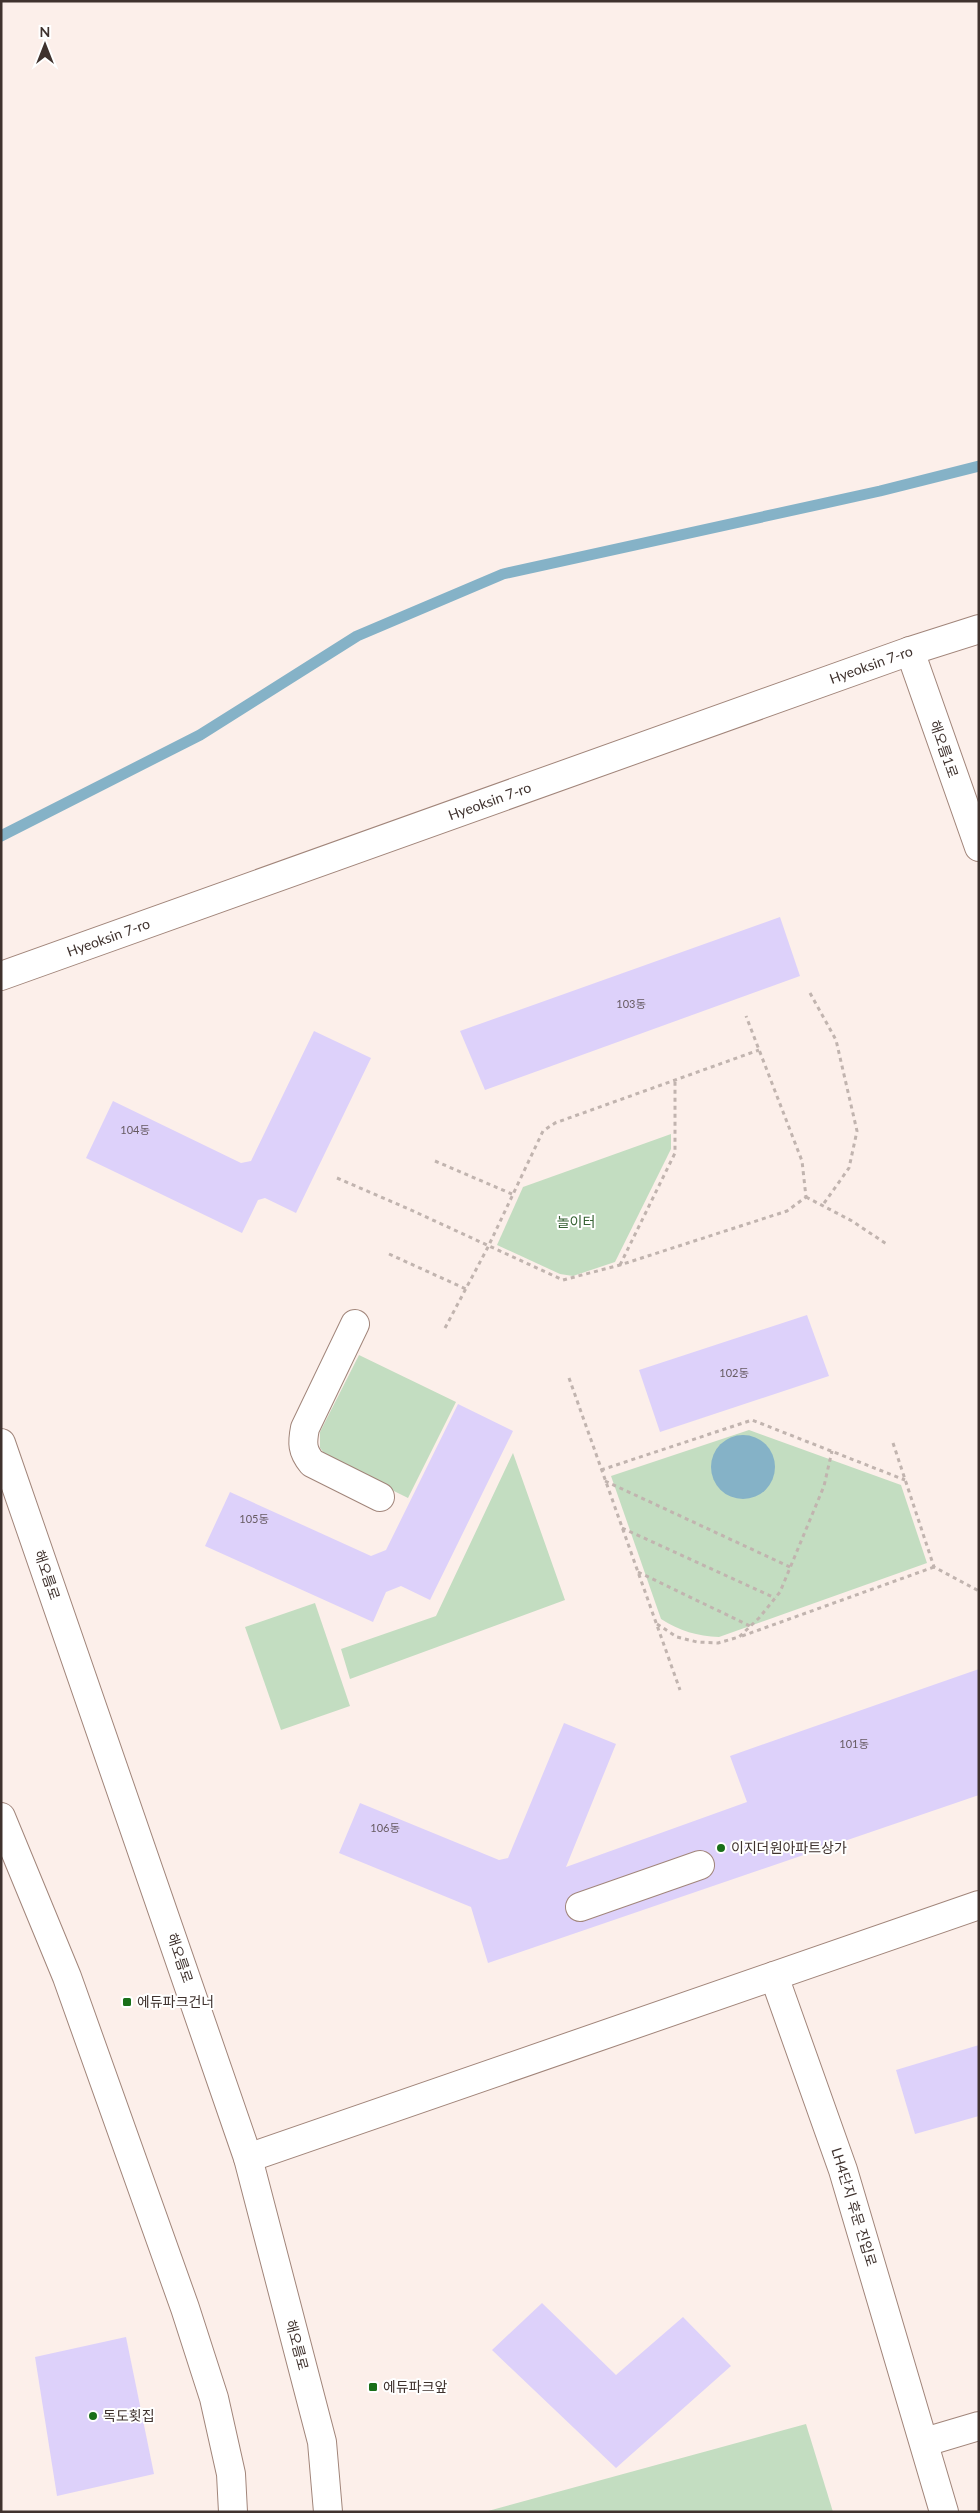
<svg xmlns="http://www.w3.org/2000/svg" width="980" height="2513" font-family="Lato,'Noto Sans KR',sans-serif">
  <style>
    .green { fill: #c3ddc1 }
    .water { fill: #85b2c7 }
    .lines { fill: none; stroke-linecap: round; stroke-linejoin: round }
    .stream { stroke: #85b2c7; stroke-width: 11 }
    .building { fill: #ddd1fa }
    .street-casing { stroke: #a1857a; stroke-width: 30 }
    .secondary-casing { stroke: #a1857a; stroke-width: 30 }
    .path { stroke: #c1b4af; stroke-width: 3; stroke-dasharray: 4 4; stroke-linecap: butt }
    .street { stroke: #fff; stroke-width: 28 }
    .secondary { stroke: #fff; stroke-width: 28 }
    .poi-dot { fill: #196f19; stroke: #fff; stroke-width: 2 }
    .labels { text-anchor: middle; stroke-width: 4; stroke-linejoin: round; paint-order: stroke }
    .number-label { font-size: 11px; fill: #665a61 }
    .street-label { font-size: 14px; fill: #3f322e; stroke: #fff }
    .park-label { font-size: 14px; fill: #366234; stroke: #fff }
    .poi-label { font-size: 14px; fill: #3f322e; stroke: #fff; text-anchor: start }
  </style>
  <rect width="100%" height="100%" fill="#fcefea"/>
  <g class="green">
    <path d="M 671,1134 L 671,1149 L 615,1262 L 573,1276 L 560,1274 L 497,1245 L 523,1187 Z"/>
    <path d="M 359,1355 L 456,1402 L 408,1498 L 329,1459 L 320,1448 L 320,1432 Z"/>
    <path d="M 749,1430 L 901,1485 L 927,1563 L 719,1637 C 697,1636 680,1631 661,1619 L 611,1476 Z"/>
    <path d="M 513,1453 L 565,1600 L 350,1679 L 341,1649 L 436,1616 Z"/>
    <path d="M 315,1603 L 350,1706 L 281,1730 L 245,1627 Z"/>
    <path d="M 806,2424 L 833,2512 L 488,2512 L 488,2511 Z"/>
  </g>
  <circle class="water" cx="743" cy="1467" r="32"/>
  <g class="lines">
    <path class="stream" d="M 1,836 L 200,735 L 357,636 L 503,574 L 880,491 L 979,466"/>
  </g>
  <g class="building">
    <path d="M 780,917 L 800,976 L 485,1090 L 460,1031 Z"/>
    <path d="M 314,1031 L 371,1058 L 296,1213 L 265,1198 L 258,1200 L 242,1233 L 86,1158 L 113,1101 L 241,1163 L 251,1161 Z"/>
    <path d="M 807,1315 L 829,1376 L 660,1432 L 639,1370 Z"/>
    <path d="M 458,1404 L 513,1431 L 430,1600 L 401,1586 L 386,1592 L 373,1622 L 205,1546 L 230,1492 L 371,1556 L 386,1550 Z"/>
    <path d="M 979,1669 L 979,1795 L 488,1963 L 471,1907 L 339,1853 L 360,1803 L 499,1860 L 508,1858 L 564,1723 L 616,1744 L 566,1867 L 747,1802 L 730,1756 Z"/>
    <path d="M 979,2045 L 979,2116 L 915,2134 L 896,2070 Z"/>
    <path d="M 542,2303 L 616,2375 L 683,2317 L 731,2366 L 616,2468 L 492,2350 Z"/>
    <path d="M 126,2337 L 154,2474 L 57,2496 L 35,2357 Z"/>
  </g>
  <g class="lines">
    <defs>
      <g id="street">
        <path d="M 910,651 L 979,847"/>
        <path d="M 355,1324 L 305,1428 C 302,1443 302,1451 312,1463 L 380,1497"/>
        <path d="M 1,1817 L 67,1977 L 185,2308 L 214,2398 L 231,2474 L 233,2512"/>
        <path d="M 580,1907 L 700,1865"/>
        <path d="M 774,1976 L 843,2170 L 944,2512"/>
        <path d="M 248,2158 L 979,1905"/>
        <path d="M 925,2442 L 979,2426"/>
      </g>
      <g id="secondary">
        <path id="s1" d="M 1,976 L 910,651 L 979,629"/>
        <path d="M 1,1443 L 248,2158 L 322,2442 L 328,2512"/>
      </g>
    </defs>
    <use href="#street" class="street-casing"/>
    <use href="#secondary" class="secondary-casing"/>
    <g class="path">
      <path d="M 810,993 L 836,1040 L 857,1131 L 849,1168 L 822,1206"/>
      <path d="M 435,1161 L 512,1194"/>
      <path d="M 337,1178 L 411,1210 L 563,1280 L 620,1265 L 787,1211 L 806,1197 L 802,1161 L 746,1016"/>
      <path d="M 806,1197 L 852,1221 L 888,1245"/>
      <path d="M 389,1254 L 466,1289"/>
      <path d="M 620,1265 L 675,1153 L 675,1079"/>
      <path d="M 445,1328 L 488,1247 L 543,1131 L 555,1123 L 759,1050"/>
      <path d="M 569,1378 L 680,1690"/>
      <path d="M 893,1443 L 934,1567 L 979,1591"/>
      <path d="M 601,1470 L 752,1420 L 905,1480"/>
      <path d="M 605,1481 L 790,1567"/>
      <path d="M 622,1528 L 775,1598"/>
      <path d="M 638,1572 L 750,1626"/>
      <path d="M 657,1624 L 677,1637 L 697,1642 L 718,1643 L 739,1637 L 759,1618 L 780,1592 L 824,1486 L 832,1451"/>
      <path d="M 742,1636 L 934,1567"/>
    </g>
    <use href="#street" class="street"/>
    <use href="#secondary" class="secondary"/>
  </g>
  <g class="poi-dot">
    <circle cx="721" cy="1848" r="5"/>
    <rect x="122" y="1997" width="10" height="10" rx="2.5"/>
    <rect x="368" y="2382" width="10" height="10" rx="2.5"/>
    <circle cx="93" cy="2416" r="5"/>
  </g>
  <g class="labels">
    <g class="number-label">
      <text x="631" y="1008">103동</text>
      <text x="135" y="1134">104동</text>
      <text x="734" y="1377">102동</text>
      <text x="254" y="1523">105동</text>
      <text x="854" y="1748">101동</text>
      <text x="385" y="1832">106동</text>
    </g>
    <g class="street-label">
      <text dy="5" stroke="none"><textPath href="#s1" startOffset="924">Hyeoksin 7-ro</textPath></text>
      <text transform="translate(944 749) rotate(71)" y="5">해오름1로</text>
      <text dy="5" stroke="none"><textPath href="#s1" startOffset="519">Hyeoksin 7-ro</textPath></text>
      <text dy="5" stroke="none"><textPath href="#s1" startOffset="114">Hyeoksin 7-ro</textPath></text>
      <text transform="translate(47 1575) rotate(71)" y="5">해오름로</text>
      <text transform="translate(180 1958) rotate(71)" y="5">해오름로</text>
      <text transform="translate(854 2207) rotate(73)" y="5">LH4단지 후문 진입로</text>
      <text transform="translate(297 2345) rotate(75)" y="5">해오름로</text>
    </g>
    <g class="park-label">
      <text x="576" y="1227">놀이터</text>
    </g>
    <g class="poi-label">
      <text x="731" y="1853">이지더원아파트상가</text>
      <text x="137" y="2007">에듀파크건너</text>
      <text x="383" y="2392">에듀파크앞</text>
      <text x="103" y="2421">독도횟집</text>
    </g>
  </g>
  <rect width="980" height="2513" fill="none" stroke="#3f322e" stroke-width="5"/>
  <g transform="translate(45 45)" stroke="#ffffff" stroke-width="4" paint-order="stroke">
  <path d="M0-4L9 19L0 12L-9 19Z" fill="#3f322e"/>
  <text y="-8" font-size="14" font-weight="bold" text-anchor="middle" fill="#3f322e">N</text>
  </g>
</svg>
